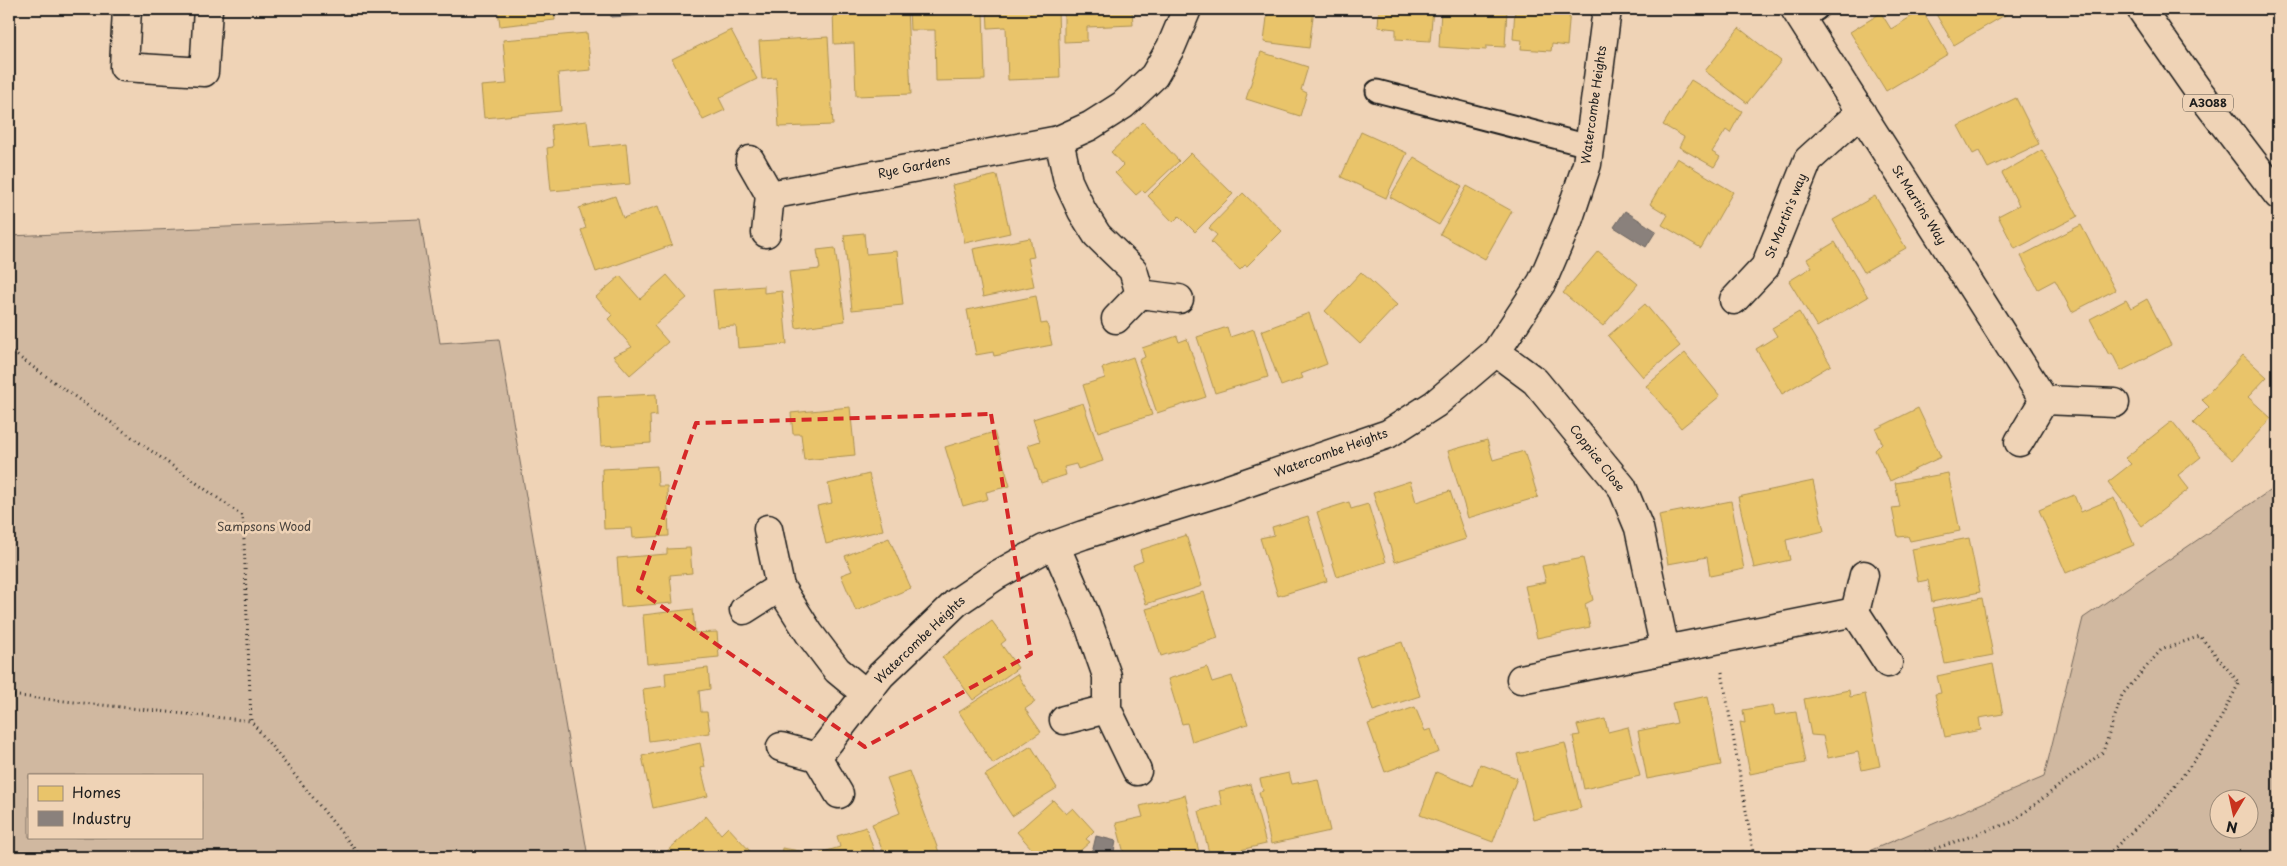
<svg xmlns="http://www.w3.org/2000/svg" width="2287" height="866" font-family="'Playpen Sans',sans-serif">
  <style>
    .green { fill: #d0b8a0; stroke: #766a5e; fill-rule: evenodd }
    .homes { fill: #e9c46a; stroke: #ac9253 }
    .industry { fill: #8a817c; stroke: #69635f }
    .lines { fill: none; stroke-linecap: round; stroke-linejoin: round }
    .lane-casing { stroke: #1c1c1c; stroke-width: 25 }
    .street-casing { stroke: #1c1c1c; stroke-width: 31 }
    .highway-casing { stroke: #1c1c1c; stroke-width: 31 }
    .path { stroke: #1c1c1c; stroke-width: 3; stroke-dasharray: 1 4; stroke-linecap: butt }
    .lane { stroke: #efd3b6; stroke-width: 21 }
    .street { stroke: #efd3b6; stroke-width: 28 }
    .highway { stroke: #efd3b6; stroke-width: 28 }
    .marked { fill: none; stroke: #d62828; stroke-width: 4; stroke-dasharray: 10 6; stroke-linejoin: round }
    .labels { text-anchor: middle; stroke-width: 5; stroke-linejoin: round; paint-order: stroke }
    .shield { fill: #efd3b6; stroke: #5b534a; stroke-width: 1 }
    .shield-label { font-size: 11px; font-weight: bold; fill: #1c1c1c }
    .street-label { font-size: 12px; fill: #1c1c1c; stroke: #efd3b6 }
    .park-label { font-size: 12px; fill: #49433d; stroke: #efd3b6 }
  </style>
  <rect width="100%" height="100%" fill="#efd3b6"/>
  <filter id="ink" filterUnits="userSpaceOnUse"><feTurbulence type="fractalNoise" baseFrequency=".02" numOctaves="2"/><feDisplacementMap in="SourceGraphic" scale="10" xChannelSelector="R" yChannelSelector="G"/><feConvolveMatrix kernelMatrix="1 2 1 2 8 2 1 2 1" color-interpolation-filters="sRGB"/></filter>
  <g filter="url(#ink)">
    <g class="green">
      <path d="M 420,219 L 440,343 L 499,339 L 588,857 L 9,857 L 9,236 ZM 29,775 L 201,775 L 201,837 L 29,837 Z"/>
      <path d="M 2278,485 L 2278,857 L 1855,857 L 2044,777 L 2083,618 ZM 2220,798 L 2250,798 L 2250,828 L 2220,828 Z"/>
    </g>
    <g class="homes">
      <path d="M 498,9 L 554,9 L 555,20 L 500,26 Z"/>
      <path d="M 833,9 L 907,9 L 911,94 L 856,96 L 854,43 L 834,44 Z"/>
      <path d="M 909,9 L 983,9 L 985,80 L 936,81 L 935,30 L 910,30 Z"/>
      <path d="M 987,9 L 1058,9 L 1060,78 L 1008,80 L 1006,27 L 988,28 Z"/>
      <path d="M 1064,9 L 1132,9 L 1133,25 L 1087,27 L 1087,41 L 1064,42 Z"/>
      <path d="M 1268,9 L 1314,9 L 1309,48 L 1264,42 Z"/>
      <path d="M 1379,9 L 1433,9 L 1430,41 L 1396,39 L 1396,29 L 1378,27 Z"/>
      <path d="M 1441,9 L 1507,9 L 1505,47 L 1486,46 L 1486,50 L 1439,47 Z"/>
      <path d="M 1515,9 L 1570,9 L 1567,46 L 1552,44 L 1551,51 L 1521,49 L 1522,40 L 1513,39 Z"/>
      <path d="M 1933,9 L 2015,9 L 1954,45 Z"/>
      <path d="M 1922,10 L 1948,54 L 1886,91 L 1850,32 L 1881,13 L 1891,29 Z"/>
      <path d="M 1739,28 L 1781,61 L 1747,103 L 1705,71 Z"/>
      <path d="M 731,30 L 757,79 L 719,98 L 725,110 L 703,120 L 672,59 Z"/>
      <path d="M 587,33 L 591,70 L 558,73 L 561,111 L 484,118 L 481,86 L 507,84 L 503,40 Z"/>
      <path d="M 828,37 L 833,125 L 779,127 L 776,78 L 762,79 L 759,41 Z"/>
      <path d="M 1261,52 L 1308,67 L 1301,90 L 1307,93 L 1300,116 L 1246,99 Z"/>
      <path d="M 1691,80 L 1742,111 L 1730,133 L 1726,130 L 1712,152 L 1720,157 L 1714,167 L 1679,147 L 1684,137 L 1663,125 Z"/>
      <path d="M 2016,98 L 2039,144 L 1988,168 L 1979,151 L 1973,154 L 1958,126 Z"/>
      <path d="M 587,121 L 590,147 L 626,143 L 630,184 L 551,191 L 547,148 L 553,147 L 551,125 Z"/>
      <path d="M 1143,122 L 1179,161 L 1145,193 L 1142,190 L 1136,195 L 1115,173 L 1123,165 L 1111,152 Z"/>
      <path d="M 1361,132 L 1407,153 L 1386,198 L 1341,177 Z"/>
      <path d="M 2042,150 L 2078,216 L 2015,249 L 1998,216 L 2019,205 L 2002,173 Z"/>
      <path d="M 1191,153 L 1233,194 L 1195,232 L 1179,216 L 1173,222 L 1148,196 Z"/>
      <path d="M 1414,157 L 1462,186 L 1439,225 L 1390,197 Z"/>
      <path d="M 1677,158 L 1733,192 L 1701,248 L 1662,225 L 1668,215 L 1650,204 Z"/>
      <path d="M 997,175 L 1010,233 L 965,243 L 952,185 Z"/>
      <path d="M 1467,186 L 1512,211 L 1485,259 L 1440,234 Z"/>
      <path d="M 1243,193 L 1282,231 L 1247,266 L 1245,265 L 1240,270 L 1211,242 L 1217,235 L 1209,228 Z"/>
      <path d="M 615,196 L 623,218 L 658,206 L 672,245 L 596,272 L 581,230 L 586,228 L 579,208 Z"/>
      <path d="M 1875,196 L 1906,248 L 1864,272 L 1833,220 Z"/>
      <path d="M 2081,225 L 2115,290 L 2072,312 L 2055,280 L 2038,289 L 2021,256 Z"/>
      <path d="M 864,233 L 866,254 L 897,251 L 903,305 L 852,310 L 844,235 Z"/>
      <path d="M 1030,238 L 1034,257 L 1028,258 L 1034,286 L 983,297 L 973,249 Z"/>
      <path d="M 1835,242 L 1868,297 L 1817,327 L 1789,281 L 1812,267 L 1807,259 Z"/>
      <path d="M 835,248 L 845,321 L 796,328 L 789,272 L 820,269 L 817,250 Z"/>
      <path d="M 1598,251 L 1638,284 L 1603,326 L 1563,293 Z"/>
      <path d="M 1361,272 L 1397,305 L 1360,344 L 1325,311 Z"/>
      <path d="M 667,275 L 687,298 L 654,326 L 668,342 L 630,375 L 613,356 L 632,347 L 608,319 L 612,315 L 596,297 L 620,276 L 640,299 Z"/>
      <path d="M 764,286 L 764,293 L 782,291 L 787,344 L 738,348 L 736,326 L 717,327 L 713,290 Z"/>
      <path d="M 1036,296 L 1041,324 L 1047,323 L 1052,345 L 994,356 L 993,352 L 976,355 L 967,310 Z"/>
      <path d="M 2147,299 L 2171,345 L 2121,371 L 2112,353 L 2109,355 L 2090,319 L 2126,300 L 2131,308 Z"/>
      <path d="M 1645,304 L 1680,346 L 1643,377 L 1608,336 Z"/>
      <path d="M 1799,312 L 1831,365 L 1782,394 L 1756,349 L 1777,336 L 1772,328 Z"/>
      <path d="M 1309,313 L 1327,364 L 1301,374 L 1303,378 L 1281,386 L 1261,331 Z"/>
      <path d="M 1227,327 L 1230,337 L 1254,329 L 1268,377 L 1215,393 L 1197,337 Z"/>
      <path d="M 1177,336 L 1179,342 L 1187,339 L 1206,397 L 1157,413 L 1139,360 L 1145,357 L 1142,348 Z"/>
      <path d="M 1685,353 L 1720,396 L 1681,428 L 1646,386 Z"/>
      <path d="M 2243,355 L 2267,377 L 2248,397 L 2271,418 L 2233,460 L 2193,423 L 2209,407 L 2202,400 Z"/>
      <path d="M 1133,357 L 1152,415 L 1098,432 L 1083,385 L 1105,378 L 1102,368 Z"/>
      <path d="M 656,394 L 657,415 L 650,416 L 651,443 L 601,446 L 598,397 Z"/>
      <path d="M 1083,403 L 1103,461 L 1078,469 L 1076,464 L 1064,467 L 1066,475 L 1041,483 L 1028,445 L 1040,441 L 1033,419 Z"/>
      <path d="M 850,407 L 855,455 L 804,460 L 801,434 L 793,434 L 791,413 Z"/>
      <path d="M 1918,408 L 1941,457 L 1890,481 L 1875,450 L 1882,443 L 1876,429 Z"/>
      <path d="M 2172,421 L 2201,457 L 2178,475 L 2189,489 L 2142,526 L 2108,482 L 2131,464 L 2125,458 Z"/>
      <path d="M 994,432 L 1010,486 L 986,492 L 988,499 L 963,506 L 945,447 Z"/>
      <path d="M 1487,440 L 1493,460 L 1524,451 L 1538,497 L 1468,518 L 1448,451 Z"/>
      <path d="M 657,466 L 658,486 L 667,486 L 669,536 L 633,538 L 632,528 L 604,529 L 602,469 Z"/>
      <path d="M 1948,473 L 1960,531 L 1910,541 L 1908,536 L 1898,537 L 1892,508 L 1900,507 L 1895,483 Z"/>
      <path d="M 869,474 L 883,530 L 826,544 L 817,506 L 832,503 L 828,484 Z"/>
      <path d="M 1410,481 L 1416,502 L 1450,491 L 1466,539 L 1395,562 L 1373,493 Z"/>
      <path d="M 1813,481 L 1824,531 L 1786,540 L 1790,560 L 1754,568 L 1738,497 Z"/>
      <path d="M 2074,495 L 2081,512 L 2114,498 L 2134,545 L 2066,573 L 2039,510 Z"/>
      <path d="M 1731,501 L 1744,569 L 1710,576 L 1707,557 L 1668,564 L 1659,515 Z"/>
      <path d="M 1349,502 L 1351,509 L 1368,504 L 1386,562 L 1337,577 L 1317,512 Z"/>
      <path d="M 1308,516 L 1327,581 L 1278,596 L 1260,538 L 1274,535 L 1272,527 Z"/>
      <path d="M 1186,535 L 1202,586 L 1146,604 L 1133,565 L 1143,561 L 1140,550 Z"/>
      <path d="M 889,538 L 911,588 L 856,611 L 841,575 L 852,571 L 845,556 Z"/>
      <path d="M 1969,538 L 1980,592 L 1932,602 L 1928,580 L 1918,582 L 1912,549 Z"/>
      <path d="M 690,548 L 692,573 L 670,575 L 673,603 L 621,607 L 617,558 L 667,554 L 667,549 Z"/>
      <path d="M 1583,558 L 1593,600 L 1585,604 L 1590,627 L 1537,638 L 1525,586 L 1546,582 L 1542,566 Z"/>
      <path d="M 1204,592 L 1218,638 L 1161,656 L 1146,609 Z"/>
      <path d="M 1982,598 L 1993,655 L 1945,664 L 1933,608 Z"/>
      <path d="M 693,609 L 695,633 L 717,632 L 719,657 L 647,664 L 643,615 Z"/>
      <path d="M 992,621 L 1006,640 L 1001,644 L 1018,668 L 973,700 L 942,657 Z"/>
      <path d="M 1402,642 L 1420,696 L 1373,711 L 1356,657 Z"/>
      <path d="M 1993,664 L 2003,714 L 1979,718 L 1981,730 L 1945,737 L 1935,694 L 1941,693 L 1937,676 Z"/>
      <path d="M 1207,667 L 1212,682 L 1232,676 L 1248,724 L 1192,742 L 1187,723 L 1182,724 L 1168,679 Z"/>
      <path d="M 708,668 L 710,689 L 699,691 L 701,712 L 707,712 L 710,733 L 649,741 L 643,689 L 666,686 L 665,673 Z"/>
      <path d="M 1017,674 L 1035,702 L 1025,709 L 1041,732 L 993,764 L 959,712 Z"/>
      <path d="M 1849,690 L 1850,697 L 1865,694 L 1880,766 L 1862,770 L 1858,752 L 1828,758 L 1823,736 L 1811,735 L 1804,699 Z"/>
      <path d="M 1708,696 L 1721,765 L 1647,779 L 1638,731 L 1677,723 L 1672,703 Z"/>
      <path d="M 1773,705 L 1775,715 L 1796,712 L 1805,763 L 1750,774 L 1740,722 L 1745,723 L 1743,710 Z"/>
      <path d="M 1415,707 L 1425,731 L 1431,729 L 1439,752 L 1385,772 L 1368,724 Z"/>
      <path d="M 1605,719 L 1608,732 L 1628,727 L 1640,776 L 1584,789 L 1573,736 L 1580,735 L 1577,725 Z"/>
      <path d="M 700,743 L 705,767 L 701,768 L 708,796 L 653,808 L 642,756 Z"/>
      <path d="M 1565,743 L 1581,808 L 1533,820 L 1517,754 Z"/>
      <path d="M 1031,746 L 1057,788 L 1012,816 L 985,775 Z"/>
      <path d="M 1480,764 L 1517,778 L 1493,842 L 1420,815 L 1436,772 L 1472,786 Z"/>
      <path d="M 909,771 L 940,855 L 936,857 L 885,857 L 872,824 L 900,813 L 887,778 Z"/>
      <path d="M 1289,773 L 1292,784 L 1318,779 L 1330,831 L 1271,844 L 1259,792 L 1263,791 L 1260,779 Z"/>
      <path d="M 1250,784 L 1266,844 L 1210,857 L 1199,811 L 1222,805 L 1219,791 Z"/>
      <path d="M 1185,795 L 1200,856 L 1125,857 L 1116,823 L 1143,817 L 1140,806 Z"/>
      <path d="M 1053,800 L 1066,814 L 1073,808 L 1094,831 L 1086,839 L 1090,842 L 1073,857 L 1039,857 L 1017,832 Z"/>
      <path d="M 706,816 L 721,834 L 728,827 L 750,851 L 744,857 L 671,857 L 666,852 Z"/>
      <path d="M 866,827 L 876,857 L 821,857 L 820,853 L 840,847 L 837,836 Z"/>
      <path d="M 782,848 L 812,853 L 811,857 L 781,857 Z"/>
    </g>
    <g class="industry">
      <path d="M 611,9 L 645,9 L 646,15 L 611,17 Z"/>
      <path d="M 1625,211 L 1656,231 L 1646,247 L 1614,227 Z"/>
      <path d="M 1096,836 L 1116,841 L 1113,857 L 1091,857 Z"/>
    </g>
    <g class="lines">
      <defs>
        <g id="lane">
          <path d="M 1802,19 L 1817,9"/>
          <path d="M 1377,91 L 1589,146"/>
        </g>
        <g id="street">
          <path d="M 127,9 L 124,67 L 204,72 L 208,9"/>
          <path d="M 1795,9 L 2044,400 L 2115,403"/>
          <path d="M 1059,140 L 1068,181 L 1082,211 L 1097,235 L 1133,270 L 1140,294 L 1116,319"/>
          <path d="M 750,160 L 770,195 L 1059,140 L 1090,126 L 1123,105 L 1154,76 L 1171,47 L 1187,9"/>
          <path d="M 766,233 L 770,195"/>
          <path d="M 1140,294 L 1179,299"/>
          <path d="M 1734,300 L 1765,267 L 1808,160 L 1861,112"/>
          <path d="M 1496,352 L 1535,381 L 1622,487 L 1639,528 L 1665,650 L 1855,612 L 1864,575"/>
          <path d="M 2019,442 L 2044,400"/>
          <path d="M 768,529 L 780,587 L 809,633 L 837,670 L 866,694"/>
          <path d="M 1055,545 L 1086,616 L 1107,676 L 1107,709 L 1137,771"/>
          <path d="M 744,610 L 780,587"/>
          <path d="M 1855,612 L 1888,663"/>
          <path d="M 1521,679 L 1665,650"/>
          <path d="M 1064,720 L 1107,709"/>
          <path d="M 781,747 L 817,757 L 881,675 L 957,602 L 997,575 L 1044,549 L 1083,535 L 1223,491 L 1388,434 L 1435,404 L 1496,352 L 1542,282 L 1568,221 L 1587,164 L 1607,9"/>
          <path d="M 817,757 L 839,794"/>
        </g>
        <path id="highway" d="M 2141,9 L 2197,89 L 2278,195"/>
      </defs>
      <use href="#lane" class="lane-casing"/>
      <use href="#street" class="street-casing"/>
      <use href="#highway" class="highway-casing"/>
      <g class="path">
        <path d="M 9,350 L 243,516 L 251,721 L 361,857"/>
        <path d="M 1722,672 L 1754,857"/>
        <path d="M 9,695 L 251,721"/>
        <path d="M 1911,857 L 2012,822 L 2103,752 L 2122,695 L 2161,650 L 2200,636 L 2239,683 L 2210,739 L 2163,802 L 2105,857"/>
      </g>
      <use href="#lane" class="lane"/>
      <use href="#street" class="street"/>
      <use href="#highway" class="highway"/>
    </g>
  </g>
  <path class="marked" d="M 991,414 L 1031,654 L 865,747 L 638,590 L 696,423 Z"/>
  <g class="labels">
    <rect class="shield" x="2183" y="94.5" width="50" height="17" rx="4"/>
    <g class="shield-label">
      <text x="2208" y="107">A3088</text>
    </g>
    <g class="street-label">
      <text transform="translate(1594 105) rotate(-82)" y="4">Watercombe Heights</text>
      <text transform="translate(914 167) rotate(-11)" y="4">Rye Gardens</text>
      <text transform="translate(1919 205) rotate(58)" y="4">St Martins Way</text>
      <text transform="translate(1786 216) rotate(-68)" y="4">St Martin's way</text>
      <text transform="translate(1331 453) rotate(-20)" y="4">Watercombe Heights</text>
      <text transform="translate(1597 458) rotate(52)" y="4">Coppice Close</text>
      <text transform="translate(920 640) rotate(-44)" y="4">Watercombe Heights</text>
    </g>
    <g class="park-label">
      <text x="264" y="531">Sampsons Wood</text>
    </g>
  </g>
  <rect width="2287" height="866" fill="none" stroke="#efd3b6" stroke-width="30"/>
  <rect x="15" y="15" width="2257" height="836" fill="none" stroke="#1c1c1c" stroke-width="2" filter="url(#ink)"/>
  <rect x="28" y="774" width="175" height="65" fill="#efd3b6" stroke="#9b8a78"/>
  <rect x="38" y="786" width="25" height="15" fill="#e9c46a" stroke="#9b8a78"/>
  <text x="72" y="798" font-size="15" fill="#1c1c1c">Homes</text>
  <rect x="38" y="811" width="25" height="15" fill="#8a817c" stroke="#9b8a78"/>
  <text x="72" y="824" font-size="15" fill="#1c1c1c">Industry</text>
  <g transform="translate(2234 814) rotate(189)"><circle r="24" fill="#efd3b6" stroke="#9b8a78"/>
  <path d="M0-4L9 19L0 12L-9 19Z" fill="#c8321e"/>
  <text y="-8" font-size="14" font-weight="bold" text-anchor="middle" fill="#1c1c1c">N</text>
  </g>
</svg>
